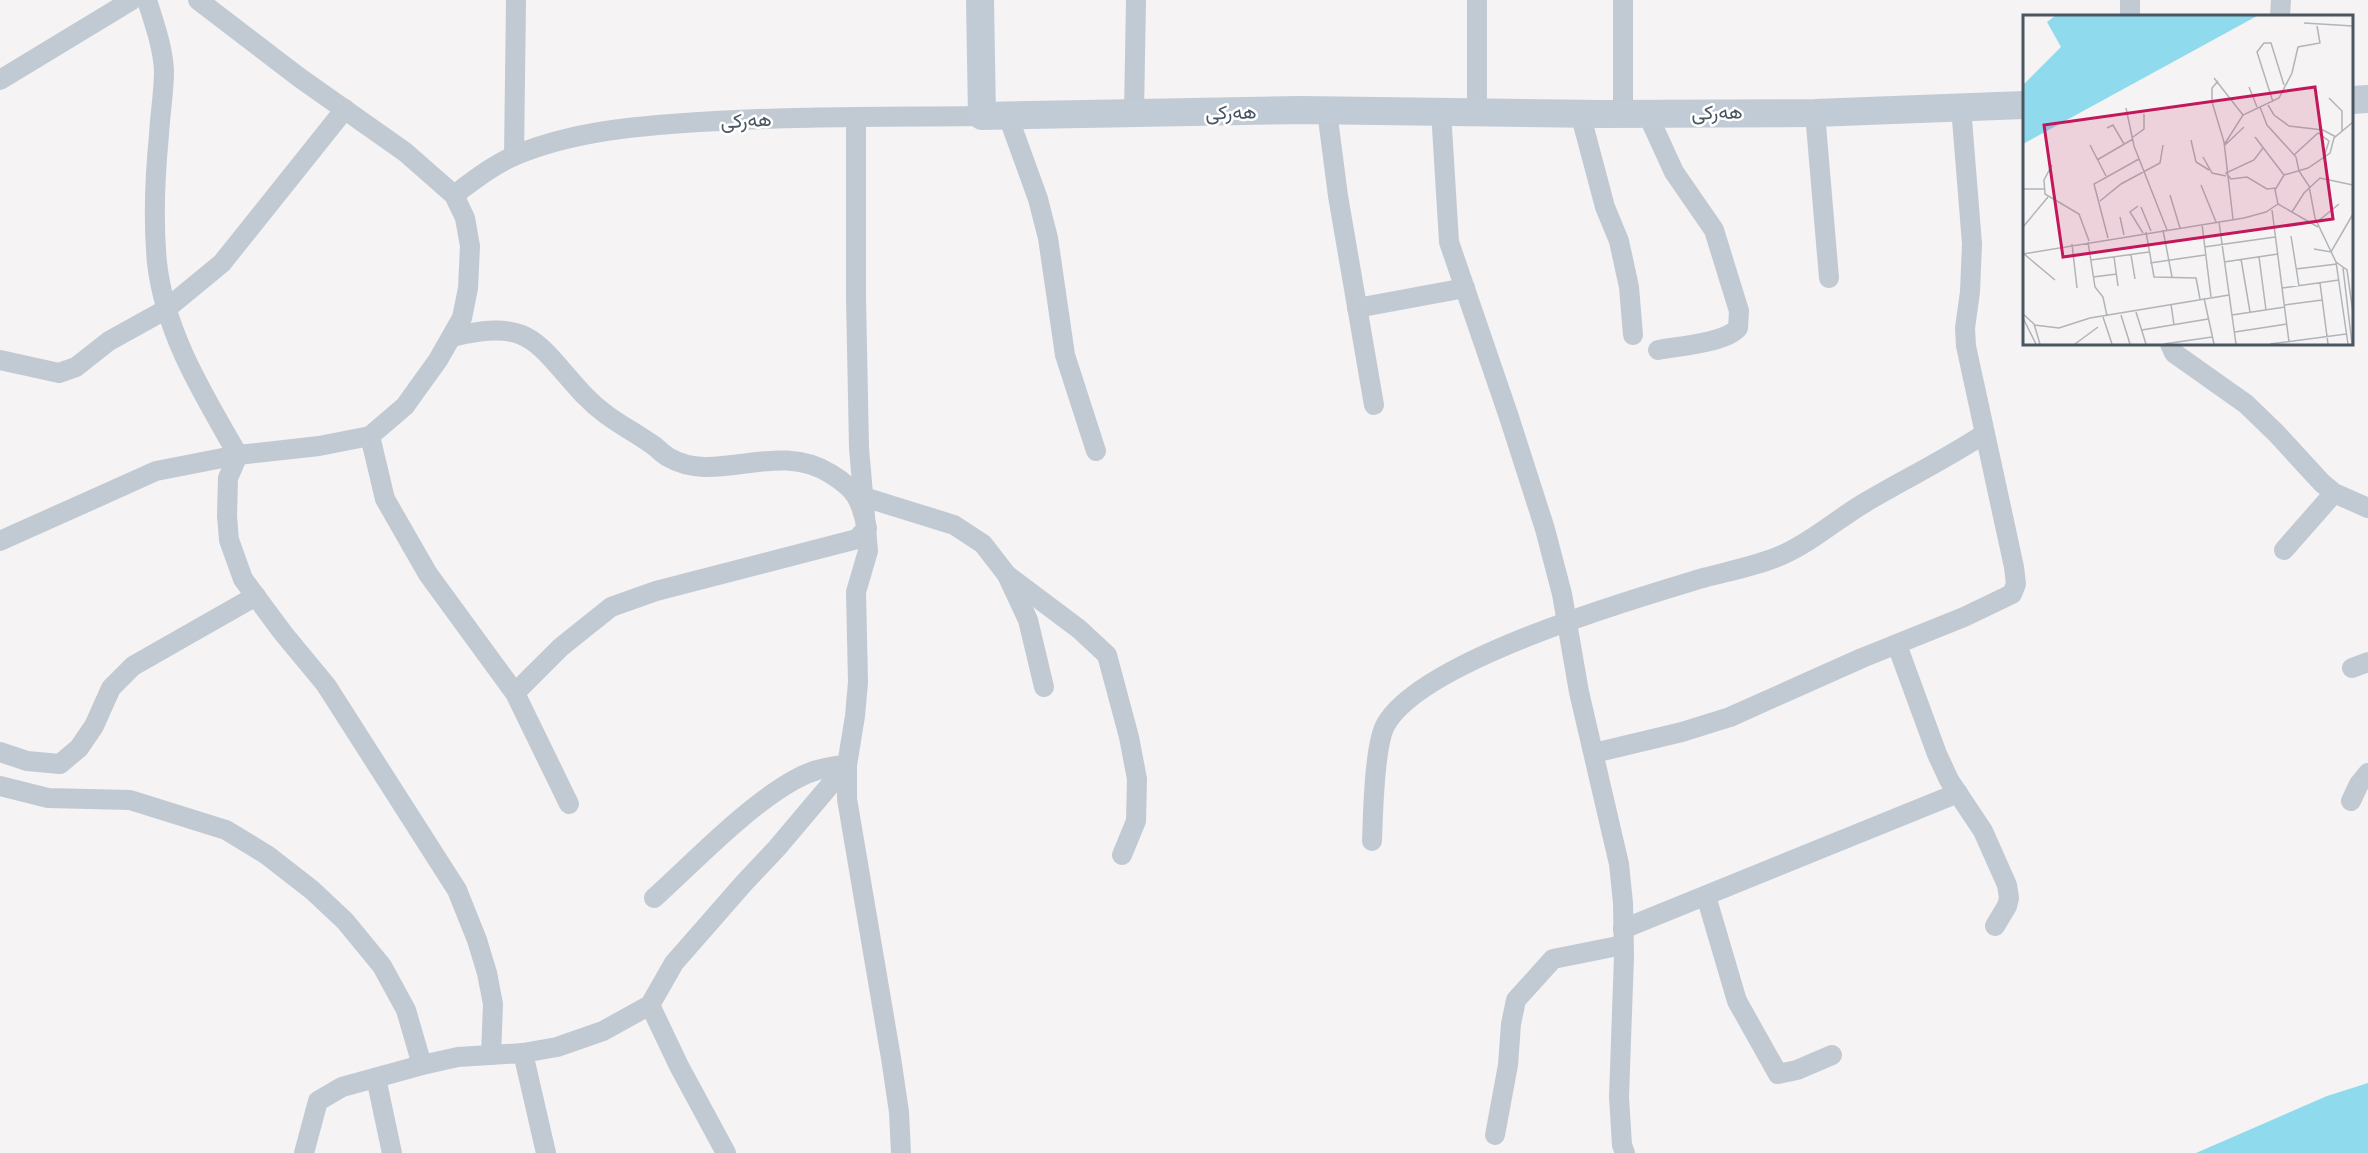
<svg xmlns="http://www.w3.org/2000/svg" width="2368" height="1153" font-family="'Asap Condensed',Vazirmatn,sans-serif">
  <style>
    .water { fill: #90daee }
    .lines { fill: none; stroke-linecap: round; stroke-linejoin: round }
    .street { stroke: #c1cad2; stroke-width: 20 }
    .secondary { stroke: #c1cbd6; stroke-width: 28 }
    .labels { text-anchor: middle; stroke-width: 5; stroke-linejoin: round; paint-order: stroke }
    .street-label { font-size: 20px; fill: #4a5661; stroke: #fff }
    .inset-road { fill: none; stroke: #b1b4b9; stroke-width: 1.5 }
    .view { fill: #c2185b; fill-opacity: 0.15; stroke: #c2185b; stroke-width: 3 }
    .inset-edge { fill: none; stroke: #4a5661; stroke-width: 3 }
  </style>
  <rect width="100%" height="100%" fill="#f5f3f3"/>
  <path class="water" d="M 2368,1083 L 2368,1153 L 2196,1153 L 2327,1096 Z"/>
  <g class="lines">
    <g class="street">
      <path d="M 147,0 C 154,23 163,47 164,71 C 164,92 160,114 159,135 C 155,176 153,221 157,263 C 165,333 203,394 238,455 L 228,478 L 227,516 L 229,540 L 243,579 L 283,633 L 326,685 L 457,890 L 477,940 L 487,973 L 493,1004 L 491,1055"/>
      <path d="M 1623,0 L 1623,114"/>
      <path d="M 2130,16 L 2130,0"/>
      <path d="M 2280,16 L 2281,0"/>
      <path d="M 0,80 L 132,0"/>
      <path d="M 1327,111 L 1338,196 L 1374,405"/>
      <path d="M 1441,111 L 1449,242 L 1509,417 L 1545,529 L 1562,594 L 1579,692 L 1619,864 L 1623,903 L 1624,956 L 1619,1097 L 1622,1145 L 1625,1153"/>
      <path d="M 1477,111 L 1477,0"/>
      <path d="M 1134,113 L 1136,0"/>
      <path d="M 1580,113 L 1605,207 L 1619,241 L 1629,287 L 1633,335"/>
      <path d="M 1647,113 L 1674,172 L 1714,230 L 1739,311 L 1738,328 C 1725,343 1679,346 1658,350"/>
      <path d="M 1815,113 L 1829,278"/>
      <path d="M 1008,116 L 1038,199 L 1048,238 L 1065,355 L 1096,451"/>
      <path d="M 856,118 L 856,297 L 859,448 L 868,551 L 856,592 L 858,682 L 855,716 L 847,765 L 847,799 L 891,1058 L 899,1112 L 901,1153"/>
      <path d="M 514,156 L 516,0"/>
      <path d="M 454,195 C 474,180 493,165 516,155 C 574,131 637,126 699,122 C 793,116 888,117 982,116"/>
      <path d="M 1357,308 L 1465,288"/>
      <path d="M 452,337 C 532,318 535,342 584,395 C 606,418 625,426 650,443 C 657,447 661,453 668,457 C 716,486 776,439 831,474 C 857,490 860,499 867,528 L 857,539 L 656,591 L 611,607 L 561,647 L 515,693"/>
      <path d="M 2170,344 L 2174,353 L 2246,404 L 2276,433 L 2322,483 L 2334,493 L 2368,508"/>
      <path d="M 0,360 L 59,373 L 76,367 L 109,341 L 165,310 L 222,263 L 345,109"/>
      <path d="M 370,436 L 385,499 L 428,574 L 515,693 L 569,804"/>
      <path d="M 864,497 L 954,525 L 983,544 L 1007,575 L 1028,620 L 1044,687"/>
      <path d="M 0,541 L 156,471 L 238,455 L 319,446 L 370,436 L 405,406 L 438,360 L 462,318 L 468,288 L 470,246 L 465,218 L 454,195 L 405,152 L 300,78 L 198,0"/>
      <path d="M 2284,550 L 2334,493"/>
      <path d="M 1007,575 L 1079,629 L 1107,655 L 1129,737 L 1137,779 L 1136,821 L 1122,855"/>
      <path d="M 1897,645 L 1937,754 L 1949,780 L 1983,831 L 2007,885 L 2009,898 L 2007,906 L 1995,926"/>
      <path d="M 2352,668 L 2368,662"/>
      <path d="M 0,752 L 27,761 L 60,764 L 79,748 L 94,726 L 111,688 L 133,666 L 256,596"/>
      <path d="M 1594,753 L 1682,732 L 1730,717 L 1862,658 L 1964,617 L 2012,594 L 2016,584 L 2014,567 L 1966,346 L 1965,328 L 1970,292 L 1972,244 L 1961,107"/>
      <path d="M 0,786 L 48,798 L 130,800 L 226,830 L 267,855 L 312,890 L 345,921 L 382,966 L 406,1010 L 422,1065"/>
      <path d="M 2351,801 L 2359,784 L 2368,773"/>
      <path d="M 1372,841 C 1373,816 1374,744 1386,724 C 1423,660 1630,600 1703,578 C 1729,571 1757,566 1782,555 C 1812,542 1837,519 1866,502 C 1905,479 1946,459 1984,434"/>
      <path d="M 1706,896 L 1737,1001 L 1778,1074 L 1797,1070 L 1832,1055"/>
      <path d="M 654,898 C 696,860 746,807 794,780 C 811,770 829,766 847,765"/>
      <path d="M 1623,929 L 1958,793"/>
      <path d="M 650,1005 L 679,1066 L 726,1153"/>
      <path d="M 523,1053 L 546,1153"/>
      <path d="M 376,1078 L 392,1153"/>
      <path d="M 1495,1135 L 1508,1065 L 1511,1024 L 1516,1000 L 1553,959 L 1623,945"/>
      <path d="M 304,1153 L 318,1101 L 342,1087 L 422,1065 L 458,1057 L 523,1053 L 557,1047 L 603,1031 L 650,1005 L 674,963 L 744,883 L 777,848 L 847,765"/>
    </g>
    <g class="secondary">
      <path d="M 980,0 L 982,116 L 1302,110 L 1601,114 L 1815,113 L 2024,105"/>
      <path d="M 2352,100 L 2368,99"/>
    </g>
  </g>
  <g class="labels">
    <g class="street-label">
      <text transform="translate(1231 112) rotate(-1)" y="7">هەرکی</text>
      <text transform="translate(1717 112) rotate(-1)" y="7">هەرکی</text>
      <text transform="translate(746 120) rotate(-3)" y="7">هەرکی</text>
    </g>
  </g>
  <g transform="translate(2023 15)">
    <rect width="330" height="330" fill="#f5f3f3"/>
    <path d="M 32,1 L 234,1 L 0,129 L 0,70 L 38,32 L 24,7 Z" fill="#90daee"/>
    <path class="inset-road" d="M 281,8 L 330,11M 191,63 L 220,100M 195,66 L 189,73 L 189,87 L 201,127 L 210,204M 226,72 L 234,92M 306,83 L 319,96 L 319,116M 250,87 L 234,37 L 241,28 L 248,28 L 261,70M 245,90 L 251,100 L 266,111 L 300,115 L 313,122M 237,92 L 244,110 L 273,142 L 276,156 L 286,171 L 292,203 L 313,247 L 325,329M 103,93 L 111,131 L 144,215M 84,113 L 90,110 L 101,129M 110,122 L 121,114 L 121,99M 232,122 L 261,160M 168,125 L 173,147 L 186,155M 67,130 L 83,161M 201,130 L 220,100 L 256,83 L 269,58 L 275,32 L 297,28 L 294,11M 202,130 L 221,112M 240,133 L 231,145 L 203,158 L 208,164 L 224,162 L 244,174 L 253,173M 271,140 L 295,118 L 306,126 L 301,142M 180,142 L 189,158 L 203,161M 74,145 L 110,124M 29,150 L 21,165 L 22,179 L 56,199 L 66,226M 178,170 L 193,207M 0,174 L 21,174M 147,180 L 157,213M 77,186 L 98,169 L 137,148 L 140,130M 115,191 L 107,197 L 120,218M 118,192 L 128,216M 249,195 L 266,327M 269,197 L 281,178 L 297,163 L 330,170M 97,202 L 101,220M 196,207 L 213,329M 294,207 L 316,189M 179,209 L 188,282M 0,212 L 25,182M 295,212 L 255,189 L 252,175 L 261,160 L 285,153 L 307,138 L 311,123 L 330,107M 140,215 L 149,262M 123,217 L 131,262 L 173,263 L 177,284M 268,221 L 276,271M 85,223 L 71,169 L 116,144M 65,227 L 72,272 L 80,282 L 84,301M 49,229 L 54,273M 181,232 L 252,222M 291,234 L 308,237 L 330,199M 0,239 L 221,203 L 243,197 L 255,189M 1,239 L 32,265M 108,240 L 112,264M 91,242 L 95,271M 236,242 L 243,295M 218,244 L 227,297M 68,245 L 126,237M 201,247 L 255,239M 313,247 L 324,255 L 330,298M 127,248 L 182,240M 320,253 L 329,329M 273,254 L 314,249M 70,262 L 94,259M 297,268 L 305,329M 259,273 L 316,265M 181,283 L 191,329M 148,289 L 151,310M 262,290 L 299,285M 113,297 L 123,329M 0,299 L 11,309 L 17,329M 98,300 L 107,329M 209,300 L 262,292M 80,302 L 89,329M 0,303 L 13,329M 11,310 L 36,313 L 67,303 L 206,280M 119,315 L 185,304M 212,317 L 264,309M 52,329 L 75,312M 141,329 L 189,322M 247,329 L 323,319"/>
    <path class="view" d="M 292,72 L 310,204 L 40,242 L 21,110 Z"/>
    <rect width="330" height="330" class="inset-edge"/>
  </g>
</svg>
